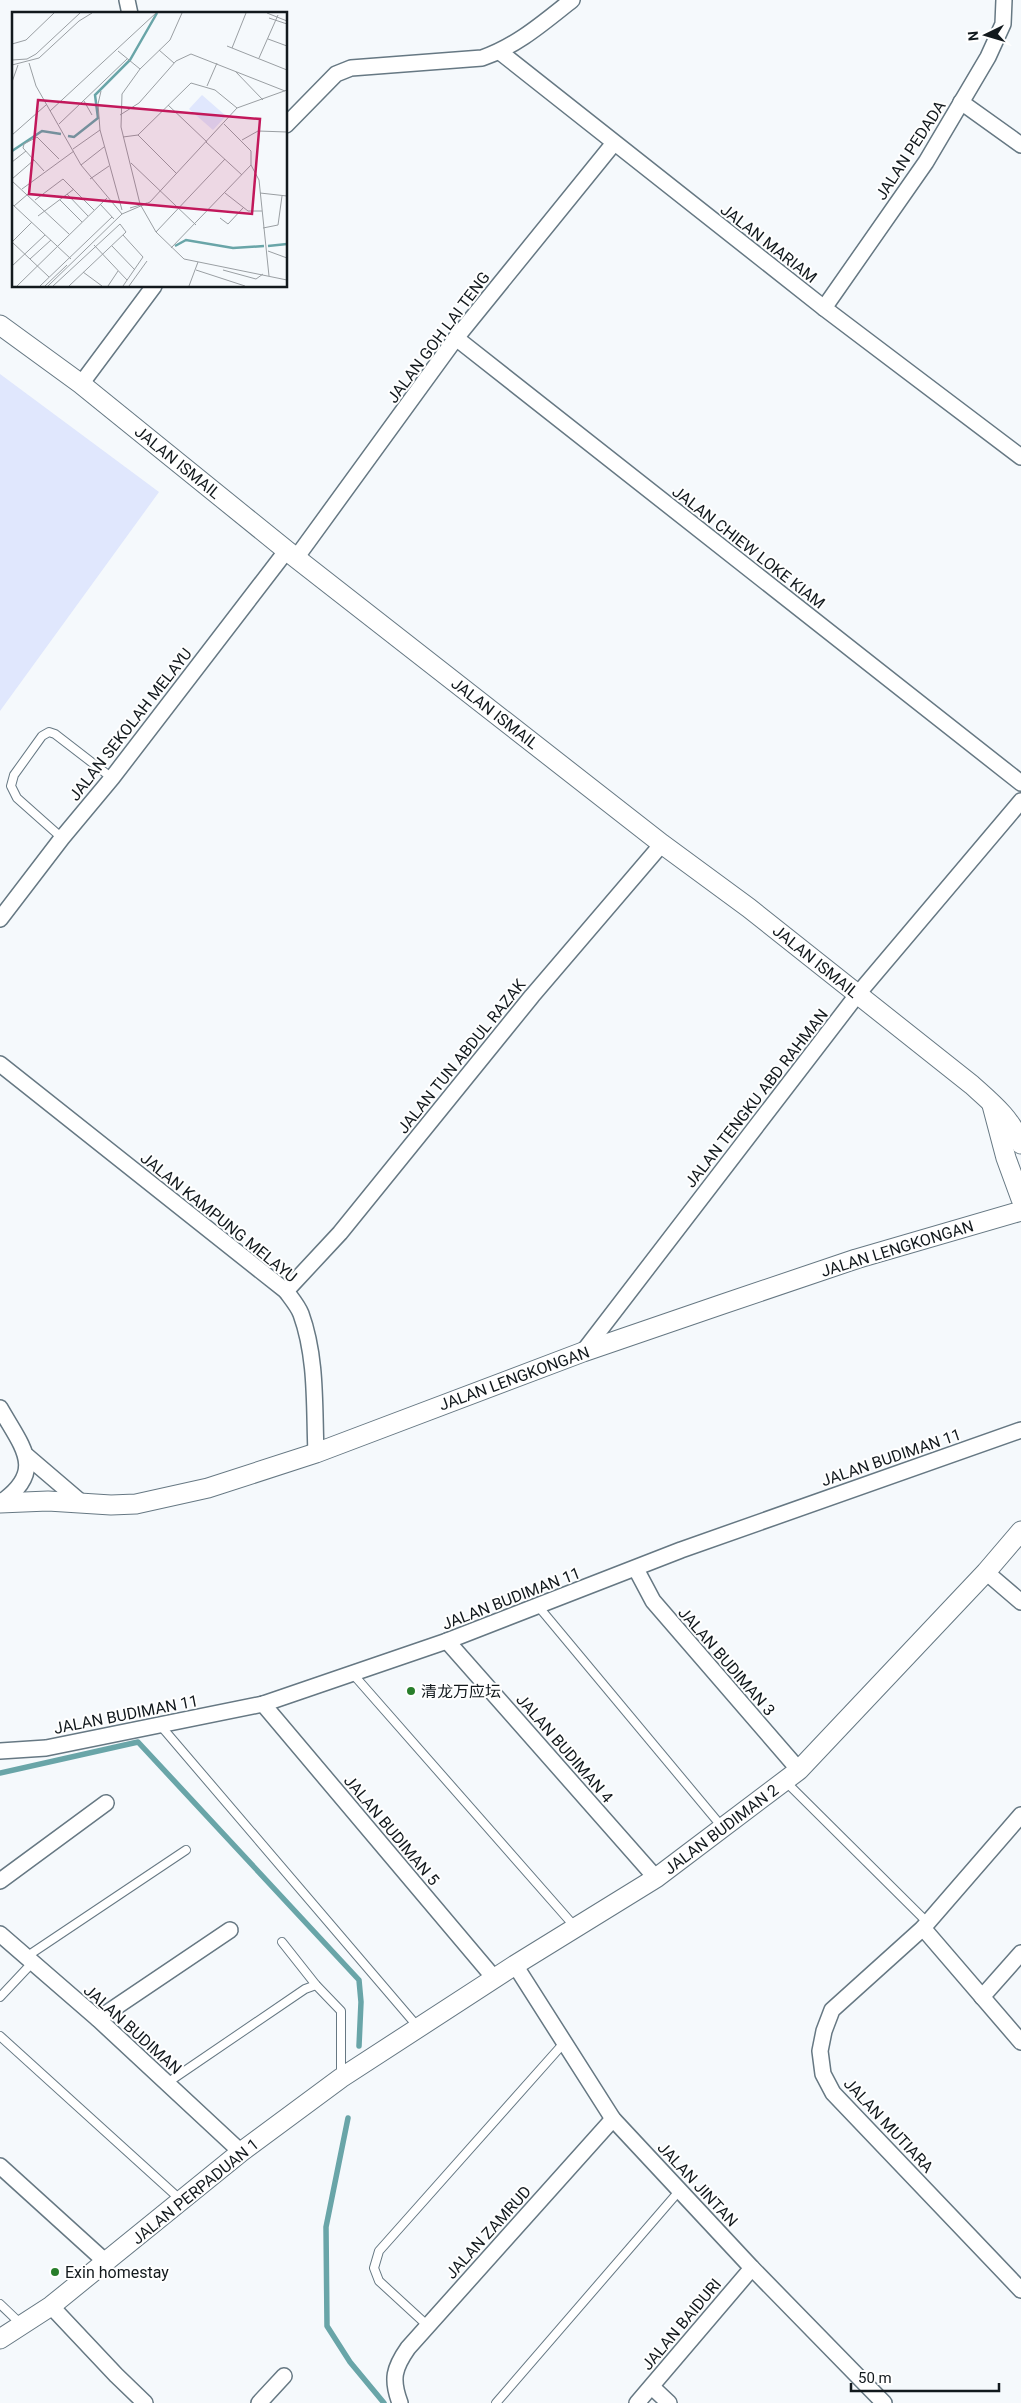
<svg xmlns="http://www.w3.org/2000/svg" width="1021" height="2403" font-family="Roboto,'Noto Sans SC',sans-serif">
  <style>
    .green { fill: #e0e7fd }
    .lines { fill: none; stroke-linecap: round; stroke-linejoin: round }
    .stream { stroke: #69a5a8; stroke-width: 5.5 }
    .service-casing { stroke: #667883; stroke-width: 10 }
    .minor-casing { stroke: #667883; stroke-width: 18 }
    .tertiary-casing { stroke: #667883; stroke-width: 21 }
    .service { stroke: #fff; stroke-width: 8 }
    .minor { stroke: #fff; stroke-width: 15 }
    .tertiary { stroke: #fff; stroke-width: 19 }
    .poi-dot { fill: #287e2b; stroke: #fff; stroke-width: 2 }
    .labels { text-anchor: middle; stroke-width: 4; stroke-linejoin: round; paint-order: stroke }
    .street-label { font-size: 16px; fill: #12191d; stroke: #fff }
    .poi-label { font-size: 16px; fill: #12191d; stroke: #fff; text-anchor: start }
    .inset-river { fill: none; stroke: #69a5a8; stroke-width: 2.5 }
    .inset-road { fill: none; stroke: #9a9fa3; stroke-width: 1 }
    .view { fill: #c2185b; fill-opacity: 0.15; stroke: #c2185b; stroke-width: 2.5 }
    .inset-edge { fill: none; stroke: #12191d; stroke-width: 2.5 }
  </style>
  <rect width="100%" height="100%" fill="#f5f9fc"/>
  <path class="green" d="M 0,374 L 159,492 L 0,711 Z"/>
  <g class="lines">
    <g class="stream">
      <path d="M 0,1773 L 138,1742 L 359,1980 L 361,2002 L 359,2046"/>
      <path d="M 348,2118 L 326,2227 L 327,2326 L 350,2362 L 384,2403"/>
    </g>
    <defs>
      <g id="service">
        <path d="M 62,838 L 17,798 L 11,786 L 14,775 L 42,736 L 49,732 L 55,734 L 112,778"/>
        <path d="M 538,1606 L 723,1828"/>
        <path d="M 352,1673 L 576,1928"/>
        <path d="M 160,1725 L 418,2027"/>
        <path d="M 785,1781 L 927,1922"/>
        <path d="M 282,1942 L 316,1985 L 341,2011 L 341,2076"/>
        <path d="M 26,1957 L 186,1850"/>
        <path d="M 0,1997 L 33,1962"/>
        <path d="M 0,2036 L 182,2201"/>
        <path d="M 167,2083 L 305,1989 L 316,1985"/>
        <path d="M 0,2304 L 22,2325"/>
        <path d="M 428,2326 L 379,2281 L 374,2268 L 379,2251 L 563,2044"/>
        <path d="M 496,2403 L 680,2190"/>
      </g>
      <g id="minor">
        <path d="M 127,0 L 130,14"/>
        <path d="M 500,52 L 824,308 L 1021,457"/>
        <path d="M 961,102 L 1021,145"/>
        <path d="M 286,125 L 336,74 L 351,68 L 482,58 C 517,46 544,22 572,0"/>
        <path d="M 824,308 L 926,162 L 988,57 L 1003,24 L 1004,0"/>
        <path d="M 456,338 L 1021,783"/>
        <path d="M 81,384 L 154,286"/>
        <path d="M 296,558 L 456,338 L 614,143"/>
        <path d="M 0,919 L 62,838 L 112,778 L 287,550"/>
        <path d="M 0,1064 L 286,1291 C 291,1298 298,1306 301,1314 C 317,1358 314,1407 316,1453"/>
        <path d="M 286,1291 L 340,1233 L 532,996 L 662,844"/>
        <path d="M 583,1352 L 857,995 L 1021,801"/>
        <path d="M 0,1408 C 22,1447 47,1471 0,1503"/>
        <path d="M 27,1456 L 82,1503"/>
        <path d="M 636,1569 L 653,1601 L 799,1770"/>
        <path d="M 986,1572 L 1021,1602"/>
        <path d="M 447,1641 L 656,1878"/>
        <path d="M 263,1704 L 495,1979"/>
        <path d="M 0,1751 L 46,1748 L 263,1704 L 447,1641 L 681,1550 L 1021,1430"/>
        <path d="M 1021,1815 L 923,1928 L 832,2010 L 824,2031 L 820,2051 L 823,2074 L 833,2093 L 1021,2290"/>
        <path d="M 0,1881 L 106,1803"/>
        <path d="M 923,1928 L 1021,2042"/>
        <path d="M 0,1934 L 98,2019 L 241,2152"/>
        <path d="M 515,1965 L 613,2119 L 752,2268 L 884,2403"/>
        <path d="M 982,1997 L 1021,1953"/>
        <path d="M 98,2019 L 230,1930"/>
        <path d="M 0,2166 L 107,2263"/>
        <path d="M 51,2306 L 116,2375 L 145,2403"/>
        <path d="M 652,2387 L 669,2403"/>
        <path d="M 259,2403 L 284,2376"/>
        <path d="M 400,2403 C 391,2379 394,2368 408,2348 L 613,2119"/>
        <path d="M 637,2403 L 752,2268"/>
      </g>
      <g id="tertiary">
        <path d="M 0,325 L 81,384 L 296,558 L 662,844 L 749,908 L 972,1085 C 992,1103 1011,1118 1021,1144"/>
        <path d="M 992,1105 L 1006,1158 L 1021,1199"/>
        <path d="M 0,1503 L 48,1501 L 111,1505 L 136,1504 L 208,1488 L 316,1453 L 583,1352 L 723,1304 L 856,1259 L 1021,1211"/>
        <path d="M 0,2339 L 51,2306 L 241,2152 L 341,2078 L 515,1965 L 656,1878 L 799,1770 L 986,1572 L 1021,1531"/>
      </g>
    </defs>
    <use href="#service" class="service-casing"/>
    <use href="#minor" class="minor-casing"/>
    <use href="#tertiary" class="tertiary-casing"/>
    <use href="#service" class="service"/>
    <use href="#minor" class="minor"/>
    <use href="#tertiary" class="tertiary"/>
  </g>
  <g class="poi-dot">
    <circle cx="411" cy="1691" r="5"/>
    <circle cx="55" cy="2272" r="5"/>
  </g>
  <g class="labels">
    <g class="street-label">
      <text transform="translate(910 150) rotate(-57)" y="6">JALAN PEDADA</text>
      <text transform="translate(769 243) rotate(38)" y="6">JALAN MARIAM</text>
      <text transform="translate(438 337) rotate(-53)" y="6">JALAN GOH LAI TENG</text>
      <text transform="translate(178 462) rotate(39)" y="6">JALAN ISMAIL</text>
      <text transform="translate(749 547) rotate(38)" y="6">JALAN CHIEW LOKE KIAM</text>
      <text transform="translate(495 713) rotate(38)" y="6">JALAN ISMAIL</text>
      <text transform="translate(130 724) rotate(-52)" y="6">JALAN SEKOLAH MELAYU</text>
      <text transform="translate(816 961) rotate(39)" y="6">JALAN ISMAIL</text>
      <text transform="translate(461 1056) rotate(-51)" y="6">JALAN TUN ABDUL RAZAK</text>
      <text transform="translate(756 1098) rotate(-52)" y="6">JALAN TENGKU ABD RAHMAN</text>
      <text transform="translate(219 1217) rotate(39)" y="6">JALAN KAMPUNG MELAYU</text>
      <text transform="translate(897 1248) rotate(-17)" y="6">JALAN LENGKONGAN</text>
      <text transform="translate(514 1378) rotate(-20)" y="6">JALAN LENGKONGAN</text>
      <text transform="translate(891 1457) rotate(-19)" y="6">JALAN BUDIMAN 11</text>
      <text transform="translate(511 1598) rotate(-21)" y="6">JALAN BUDIMAN 11</text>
      <text transform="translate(727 1661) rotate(49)" y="6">JALAN BUDIMAN 3</text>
      <text transform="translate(126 1714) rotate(-11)" y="6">JALAN BUDIMAN 11</text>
      <text transform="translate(565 1748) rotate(49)" y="6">JALAN BUDIMAN 4</text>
      <text transform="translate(721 1829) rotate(-37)" y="6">JALAN BUDIMAN 2</text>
      <text transform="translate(392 1830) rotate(50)" y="6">JALAN BUDIMAN 5</text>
      <text transform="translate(133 2029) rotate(42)" y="6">JALAN BUDIMAN</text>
      <text transform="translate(889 2125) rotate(47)" y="6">JALAN MUTIARA</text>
      <text transform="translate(698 2184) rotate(47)" y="6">JALAN JINTAN</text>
      <text transform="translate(195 2191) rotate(-39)" y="6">JALAN PERPADUAN 1</text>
      <text transform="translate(488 2232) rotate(-48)" y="6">JALAN ZAMRUD</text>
      <text transform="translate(681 2324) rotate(-50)" y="6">JALAN BAIDURI</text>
    </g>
    <g class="poi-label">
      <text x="421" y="1697">清龙万应坛</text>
      <text x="65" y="2278">Exin homestay</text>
    </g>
  </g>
  <g transform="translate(12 12)">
    <rect width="275" height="275" fill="#f5f9fc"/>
    <path d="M 190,83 L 214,104 L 201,118 L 177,97 Z" fill="#e0e7fd"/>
    <path class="inset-river" d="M 56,124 L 62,125 L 86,106 L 83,83 L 118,48 L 145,1M 0,139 L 30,119 L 49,122M 163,234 L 174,228 L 221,236 L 252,234M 256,234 L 275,232"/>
    <path class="inset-road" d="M 170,1 L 158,28 L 128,57 L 110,82 L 109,115 L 128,192 L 144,220 L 172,247 L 275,268M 255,1 L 275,9M 257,6 L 275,12M 256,27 L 275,34M 0,32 L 14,28 L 42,1M 215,34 L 275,58M 220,36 L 234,1M 147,38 L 162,51M 106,39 L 128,57M 247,46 L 266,3M 0,48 L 15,47 L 24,42 L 68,1M 17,51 L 24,74 L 69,153 L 110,202M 0,53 L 27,46 L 67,9 L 80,1M 223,59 L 251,88M 0,70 L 6,53M 195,74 L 205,51M 89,79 L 86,92 L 88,118 L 110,198M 72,89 L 80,103M 156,93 L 195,130M 38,99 L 144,1M 108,103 L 127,91 L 164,49 L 179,42 L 273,79M 47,112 L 115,47M 212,112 L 239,139 L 239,153 L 247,168 L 257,264M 0,123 L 34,93M 126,123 L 165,162M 111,125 L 126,123 L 179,71 L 203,78 L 225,96M 230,128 L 246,119 L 275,120M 194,130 L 230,163M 61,137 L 88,118M 0,150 L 14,139M 119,151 L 184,213M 69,153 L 92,135M 32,159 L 11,136 L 12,132 L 25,125 L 47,147M 0,167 L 22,148M 78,167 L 97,154M 0,169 L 57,222M 10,177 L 62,139M 213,181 L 236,199 L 250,199M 248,181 L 275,184M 55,182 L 76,204M 23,188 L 51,167 L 82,198M 48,188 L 70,210M 0,192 L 59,247M 88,192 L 102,207M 2,194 L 16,182M 118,196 L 135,191M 26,204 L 62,177M 208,206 L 216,212 L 231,196M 251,216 L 266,213 L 270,184M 144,220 L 213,147M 111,223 L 131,245 L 111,274M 0,230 L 37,265M 0,230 L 20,210M 82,233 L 115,268M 100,234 L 123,258M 159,236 L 239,153M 256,239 L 275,246M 18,247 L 39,228M 0,254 L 33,223M 184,258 L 233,274M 211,258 L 244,267 L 251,262M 71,260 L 90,274M 5,274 L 95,186M 28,274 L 100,205M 33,274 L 55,253M 36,274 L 110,202 L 138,190 L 225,96 L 275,78M 41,274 L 108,212 L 114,220 L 57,274M 96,274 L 106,259M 117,274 L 135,249M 177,274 L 186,250"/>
    <path class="view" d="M 26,88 L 248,107 L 240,202 L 17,182 Z"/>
    <rect width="275" height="275" class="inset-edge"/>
  </g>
  <g transform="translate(986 35) rotate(265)" stroke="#ffffff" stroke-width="4" paint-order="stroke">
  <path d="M0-4L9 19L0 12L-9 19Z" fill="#12191d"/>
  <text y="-8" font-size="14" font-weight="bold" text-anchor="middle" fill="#12191d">N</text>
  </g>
  <path d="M851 2383v8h148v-8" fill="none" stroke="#12191d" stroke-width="2.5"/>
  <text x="858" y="2383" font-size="15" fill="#12191d" stroke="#ffffff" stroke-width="4" paint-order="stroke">50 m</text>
</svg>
